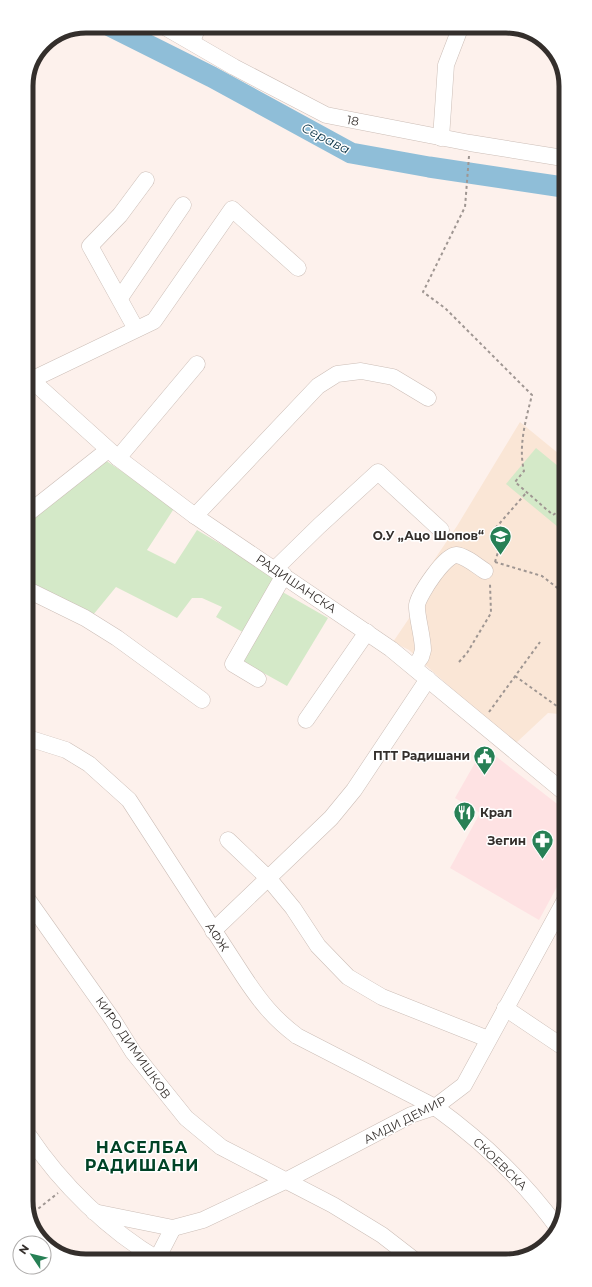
<svg xmlns="http://www.w3.org/2000/svg" width="592" height="1287" font-family="Montserrat,sans-serif">
  <style>
    .commercial { fill: #fee2e3 }
    .education { fill: #fae6d6 }
    .green { fill: #d4e9c8 }
    .lines { fill: none; stroke-linecap: round; stroke-linejoin: round }
    .river { stroke: #8fbed8; stroke-width: 21 }
    .minor-casing { stroke: #ccbeb7; stroke-width: 17 }
    .path { stroke: #9f9692; stroke-width: 2; stroke-dasharray: 3 3; stroke-linecap: butt }
    .minor { stroke: #fff; stroke-width: 16 }
    .labels { text-anchor: middle; stroke-width: 3; stroke-linejoin: round; paint-order: stroke }
    .street-label { font-size: 12px; fill: #342f2c; stroke: #fff }
    .poi-label { font-size: 12px; font-weight: bold; fill: #342f2c; stroke: #fff; text-anchor: end }
    .water-label { font-size: 13px; font-style: italic; fill: #0c3548; stroke: #fff }
    .district-label { font-size: 16px; font-weight: bold; letter-spacing: 1px; fill: #004326; stroke: #fff }
    .rim { fill: none; stroke: #342f2c; stroke-width: 5 }
  </style>
  <rect width="100%" height="100%" fill="#fdf1ec"/>
  <path class="commercial" d="M 484,747 L 565,810 L 565,872 L 539,920 L 450,868 L 480,813 L 455,798 Z"/>
  <path class="education" d="M 520,422 L 564,458 L 565,717 L 559,714 L 548,713 L 516,743 L 501,733 L 409,650 L 393,642 L 414,611 L 416,587 L 457,526 Z"/>
  <g class="green">
    <path d="M 536,448 L 564,471 L 564,532 L 506,484 Z"/>
    <path d="M 105,460 L 175,507 L 147,550 L 175,564 L 197,530 L 276,577 L 246,634 L 216,617 L 222,607 L 202,598 L 192,598 L 177,618 L 116,587 L 93,615 L 27,582 L 27,522 Z"/>
    <path d="M 279,590 L 328,618 L 287,686 L 240,660 Z"/>
  </g>
  <g class="lines">
    <path class="river" d="M 110,26 L 212,77 L 351,153 L 429,167 L 563,187"/>
    <defs>
      <g id="minor">
        <path d="M 163,26 L 234,67 L 326,115 L 470,143 L 563,158"/>
        <path d="M 192,42 L 198,26"/>
        <path d="M 441,138 L 446,65 L 461,26"/>
        <path d="M 120,298 L 183,205"/>
        <path d="M 136,329 L 90,246 L 120,215 L 146,180"/>
        <path d="M 27,376 L 118,458 L 195,516 L 391,649 L 565,793"/>
        <path d="M 31,380 L 154,321 L 232,209 L 298,268"/>
        <path d="M 118,458 L 197,364"/>
        <path d="M 27,514 L 108,450"/>
        <path d="M 195,516 L 318,386 L 337,374 L 361,371 L 393,377 L 428,398"/>
        <path d="M 275,569 L 319,526 L 378,472 L 441,530"/>
        <path d="M 28,590 L 85,618 L 117,638 L 202,700"/>
        <path d="M 414,667 L 421,657 L 423,650 C 423,637 416,614 417,605 C 419,594 445,555 456,555 C 466,556 477,566 485,571"/>
        <path d="M 258,679 L 233,664 L 284,575"/>
        <path d="M 306,720 L 367,632"/>
        <path d="M 28,738 L 66,750 L 89,764 L 129,800 L 244,977 C 260,1001 273,1018 297,1036 L 435,1107 C 482,1141 524,1181 558,1228"/>
        <path d="M 228,840 L 269,879 L 293,908 L 318,946 L 348,977 L 382,997 L 488,1039"/>
        <path d="M 28,900 L 113,1020 L 133,1052 L 186,1118 L 221,1147 L 333,1205 L 382,1235 L 413,1259"/>
        <path d="M 213,931 L 331,818 L 354,790 L 428,679"/>
        <path d="M 505,1008 L 566,1049"/>
        <path d="M 29,1136 C 61,1184 109,1231 159,1260"/>
        <path d="M 94,1212 L 173,1228 L 203,1220 L 285,1181 L 411,1115 L 435,1107 L 464,1085 L 565,900"/>
        <path d="M 157,1259 L 173,1228"/>
      </g>
    </defs>
    <use href="#minor" class="minor-casing"/>
    <g class="path">
      <path d="M 469,156 L 465,207 L 423,292 L 445,308 L 532,395 C 526,419 518,446 524,471 L 515,482 L 553,515 L 564,507"/>
      <path d="M 495,562 L 498,552 L 493,531 L 526,493"/>
      <path d="M 495,562 L 542,576 L 564,593"/>
      <path d="M 459,662 L 467,653 L 491,613 L 490,584"/>
      <path d="M 515,676 L 565,712"/>
      <path d="M 489,712 L 540,642"/>
      <path d="M 560,937 L 565,940"/>
      <path d="M 29,1216 L 58,1193"/>
    </g>
    <use href="#minor" class="minor"/>
  </g>
  <defs>
    <symbol id="school-pin" viewBox="-11 -11 22 30"><path d="M0 17L-7.5 6A9.5 9.5 0 1 1 7.5 6Z" fill="#278055" stroke="#fff"/><path d="M0-5L7-2L0 1L-7-2ZM-4 1L0 2.5L4 1V4Q0 6-4 4Z" fill="#fff"/></symbol>
    <symbol id="civic-pin" viewBox="-11 -11 22 30"><path d="M0 17L-7.5 6A9.5 9.5 0 1 1 7.5 6Z" fill="#278055" stroke="#fff"/><path d="M-.6-6.5H3V-4.5H.6V-3L4-1V1h2V6H-6V1h2V-1L-.6-3ZM-1.2 2.5V6h2.4V2.5Z" fill="#fff"/></symbol>
    <symbol id="restaurant-pin" viewBox="-11 -11 22 30"><path d="M0 17L-7.5 6A9.5 9.5 0 1 1 7.5 6Z" fill="#278055" stroke="#fff"/><path d="M-5-6h1v4h1v-4h1v4h1v-4h1v5L-1.5 .5V6h-2V.5L-5-1ZM5-6V6H3V1.5H1.5Q1.5-4 5-6Z" fill="#fff"/></symbol>
    <symbol id="pharmacy-pin" viewBox="-11 -11 22 30"><path d="M0 17L-7.5 6A9.5 9.5 0 1 1 7.5 6Z" fill="#278055" stroke="#fff"/><path d="M-2-6h4v4h4v4h-4v4h-4v-4h-4v-4h4Z" fill="#fff"/></symbol>
  </defs>
  <g fill-rule="evenodd">
    <use href="#school-pin" x="488" y="524" width="25" height="34"/>
    <use href="#civic-pin" x="472" y="744" width="25" height="34"/>
    <use href="#restaurant-pin" x="452" y="800" width="25" height="34"/>
    <use href="#pharmacy-pin" x="530" y="828" width="25" height="34"/>
  </g>
  <g class="labels">
    <g class="street-label">
      <text transform="translate(353 121) rotate(11)" y="4">18</text>
      <text transform="translate(296 584) rotate(34)" y="4">РАДИШАНСКА</text>
      <text transform="translate(217 937) rotate(57)" y="4">АФЖ</text>
      <text transform="translate(133 1048) rotate(55)" y="4">КИРО ДИМИШКОВ</text>
      <text transform="translate(405 1120) rotate(-27)" y="4">АМДИ ДЕМИР</text>
      <text transform="translate(500 1164) rotate(44)" y="4">СКОЕВСКА</text>
    </g>
    <g class="poi-label">
      <text x="484" y="540">О.У „Ацо Шопов“</text>
      <text x="470" y="760">ПТТ Радишани</text>
      <text x="480" y="817" text-anchor="start">Крал</text>
      <text x="526" y="845">Зегин</text>
    </g>
    <g class="water-label">
      <text transform="translate(326 138) rotate(27)" y="5">Серава</text>
    </g>
    <g class="district-label">
      <text x="142" y="1153">НАСЕЛБА<tspan x="142" dy="18">РАДИШАНИ</tspan></text>
    </g>
  </g>
  <path d="M0 0H592V1287H0ZM86 33H506A53 53 0 0 1 559 86V1201A53 53 0 0 1 506 1254H86A53 53 0 0 1 33 1201V86A53 53 0 0 1 86 33Z" fill="#fff" fill-rule="evenodd"/>
  <path class="rim" d="M86 33H506A53 53 0 0 1 559 86V1201A53 53 0 0 1 506 1254H86A53 53 0 0 1 33 1201V86A53 53 0 0 1 86 33Z"/>
  <g transform="translate(32 1255) rotate(305)"><circle r="19" fill="#ffffff" stroke="#aeacab"/>
  <path d="M0-3L7 15L0 10L-7 15Z" fill="#278055"/>
  <text y="-6" font-size="11" font-weight="bold" text-anchor="middle" fill="#342f2c">N</text>
  </g>
</svg>
